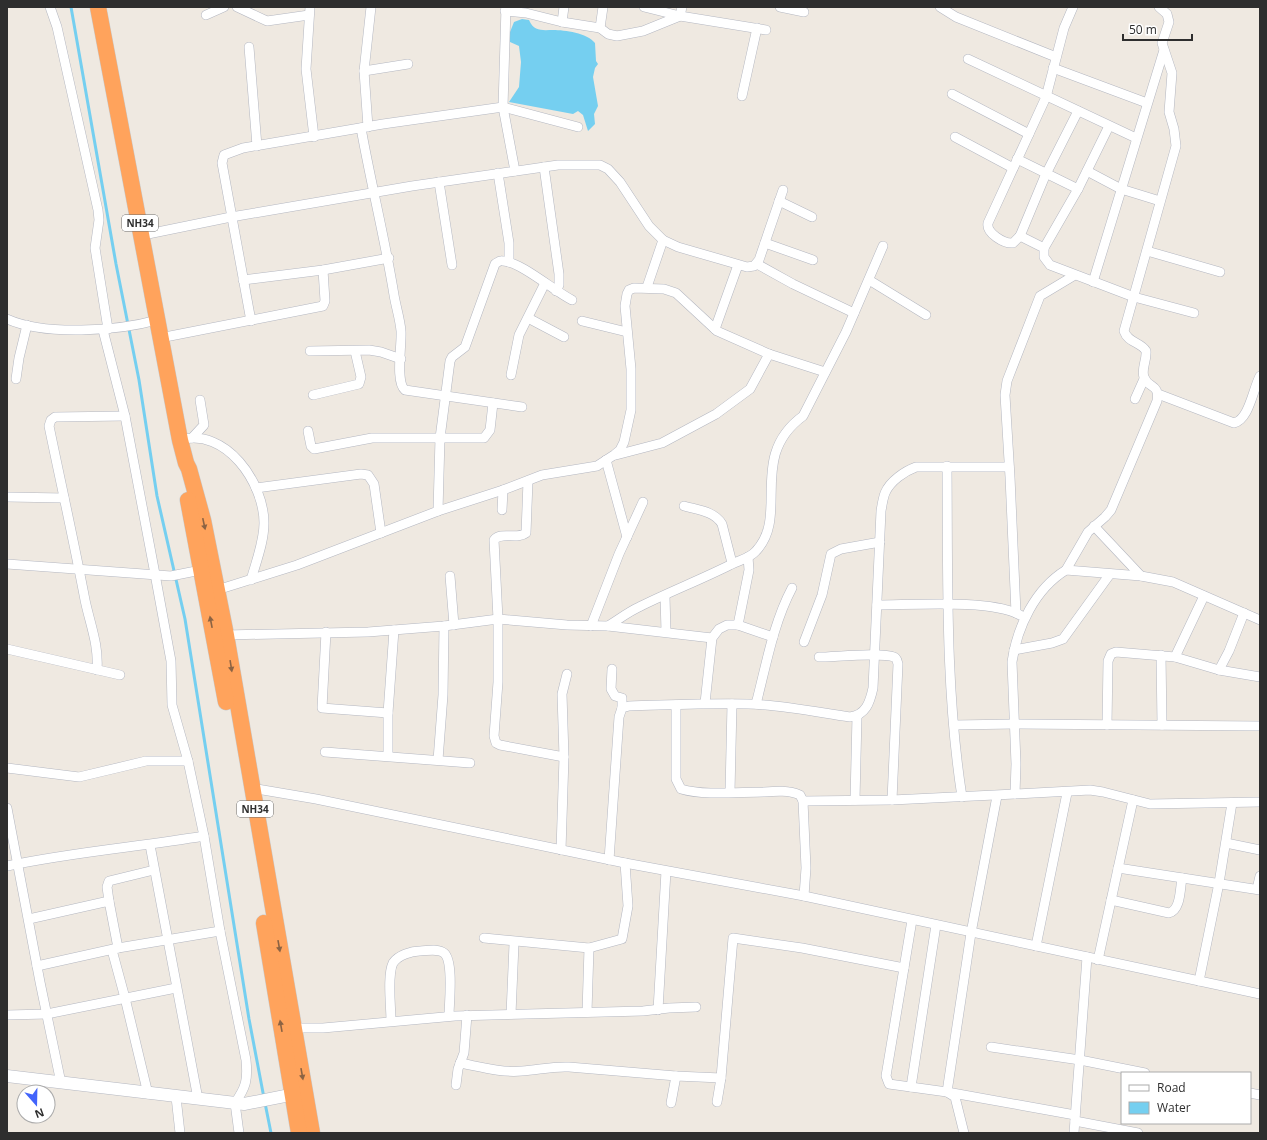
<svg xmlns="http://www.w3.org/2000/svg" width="1267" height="1140" font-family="'Open Sans',sans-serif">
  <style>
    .water { fill: #75cff0 }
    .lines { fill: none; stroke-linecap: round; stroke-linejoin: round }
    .stream { stroke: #75cff0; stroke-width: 3 }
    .street-casing { stroke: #b4b7c1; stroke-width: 10 }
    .secondary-casing { stroke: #b4b7c1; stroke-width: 13 }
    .highway-casing { stroke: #c9c9c9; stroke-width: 17 }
    .street { stroke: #fff; stroke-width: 9 }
    .secondary { stroke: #fff; stroke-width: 12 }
    .highway { stroke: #ffa35c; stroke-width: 16 }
    .oneway { fill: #8c6343 }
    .labels { text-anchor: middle; stroke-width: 3; stroke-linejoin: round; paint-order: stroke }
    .shield { fill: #fff; stroke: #6d6d6d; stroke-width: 1 }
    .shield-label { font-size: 10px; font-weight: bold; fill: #2e2e2e }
  </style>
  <rect width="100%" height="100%" fill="#efe9e1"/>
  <path class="water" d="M 522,19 L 529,20 C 534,32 543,30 553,30 C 565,30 587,33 595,43 L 596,61 L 598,64 L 595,68 L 593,77 L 598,106 L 594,114 L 595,124 L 588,131 L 583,115 L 578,111 L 573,114 L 509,102 L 519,87 L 521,62 L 519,46 L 510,42 L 510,32 L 514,22 Z"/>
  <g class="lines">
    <g class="stream">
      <path d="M 71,7 L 116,264 L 139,380 L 157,496 L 185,619 L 249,1019 L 264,1098"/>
      <path d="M 265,1103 L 271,1133"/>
    </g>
    <defs>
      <g id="street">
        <path d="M 50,7 L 57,27 L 98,210 L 99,220 L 95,248 L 108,329"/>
        <path d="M 237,7 L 267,21 L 309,15"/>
        <path d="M 310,7 L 306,69 L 314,137"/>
        <path d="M 506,7 L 503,107 L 515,171"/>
        <path d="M 644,7 L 680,16 L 766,30"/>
        <path d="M 780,7 L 804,12"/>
        <path d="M 940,7 L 956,17 L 1056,57"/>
        <path d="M 505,11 L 526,13 L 562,22 L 600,28 L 608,34 L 617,36 L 643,31 L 680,16 L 682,7"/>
        <path d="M 206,15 L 224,7"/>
        <path d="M 562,22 L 564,7"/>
        <path d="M 600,28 L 603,7"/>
        <path d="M 249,47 L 257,146"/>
        <path d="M 968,59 L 1136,138"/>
        <path d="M 1053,68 L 1147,103"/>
        <path d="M 364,71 L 408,64"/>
        <path d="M 952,94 L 1029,134"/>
        <path d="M 742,96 L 757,28"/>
        <path d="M 1078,111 L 1045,176 L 1020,236 L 1044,248 L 1044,257 L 1050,265 L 1134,297 L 1194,313"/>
        <path d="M 368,127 L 364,71 L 371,7"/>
        <path d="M 361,128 C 371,184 385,239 394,295 C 396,307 400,319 401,331 C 402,345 395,382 405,390 L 522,407"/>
        <path d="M 955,137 L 1013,168"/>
        <path d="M 1017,159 L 1078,189"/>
        <path d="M 544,167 L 559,274 L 559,285 L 556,291"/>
        <path d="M 1087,171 L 1121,189 L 1160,201"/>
        <path d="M 498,173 L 509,243 L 509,262"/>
        <path d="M 439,182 L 452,265"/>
        <path d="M 779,201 L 812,217"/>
        <path d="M 143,235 L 231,217 L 412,186 L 558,165 L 600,165 L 608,169 L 620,182 L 649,226 L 663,240 L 678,247 L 747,267 L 754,266 L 759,260 L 783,190"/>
        <path d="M 1020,236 L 1013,243 C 1004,244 986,233 988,223 L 1046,97 L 1064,28 L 1073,7"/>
        <path d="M 765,243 L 813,260"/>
        <path d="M 1044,248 L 1078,189 L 1109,126"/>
        <path d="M 1147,251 L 1220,272"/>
        <path d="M 757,264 L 793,284 L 854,313"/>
        <path d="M 243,280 L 323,270 L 389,258"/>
        <path d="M 869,280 L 926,315"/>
        <path d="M 1093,282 L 1164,50"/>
        <path d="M 647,287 L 663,240"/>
        <path d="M 528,318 L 564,337"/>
        <path d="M 7,319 C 45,336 118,331 157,320"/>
        <path d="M 251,321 L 222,163 L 224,155 L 243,148 L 383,124 L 503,107 L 578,127"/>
        <path d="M 582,321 L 627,332"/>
        <path d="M 715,329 L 738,265"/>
        <path d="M 103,330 L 125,416 L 155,574 L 171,661 L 172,705 L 188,761 L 204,836 L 220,931 L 246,1060 C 248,1080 246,1087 235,1103 L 239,1133"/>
        <path d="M 160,338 L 323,306 L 325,301 L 323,270"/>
        <path d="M 310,351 L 369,350 L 381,352 L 401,359"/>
        <path d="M 511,375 L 519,335 L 545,283"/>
        <path d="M 16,379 L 19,358 L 27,325"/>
        <path d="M 1158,394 L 1234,423 C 1249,420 1253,389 1260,376"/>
        <path d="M 313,395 L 359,384 L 361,377 L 355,351"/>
        <path d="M 1135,399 L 1144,379"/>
        <path d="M 308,431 L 311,446 L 314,449 L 372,438 L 484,438 L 490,430 L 493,403"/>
        <path d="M 192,438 L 204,425 L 200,400"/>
        <path d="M 180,440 C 226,427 264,483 264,523 C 264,542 256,562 251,580"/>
        <path d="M 616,455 L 662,443 L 716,414 L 750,389 L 769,354"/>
        <path d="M 606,460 L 627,537"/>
        <path d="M 947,466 C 948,576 945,688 962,797"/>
        <path d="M 528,481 L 526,533 C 517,540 501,531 494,540 L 498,619 L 498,682 L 494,736 L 496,743 L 500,745 L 564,757"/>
        <path d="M 256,488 L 361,474 L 368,475 L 374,484 L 381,533"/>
        <path d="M 7,497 L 64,498"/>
        <path d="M 684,506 C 698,510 714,511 722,524 L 732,563"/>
        <path d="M 502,510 L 503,490"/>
        <path d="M 438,511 L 440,438 L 450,361 L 452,357 L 465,347 L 495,264 C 498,262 500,260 503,261 C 521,262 554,291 572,300"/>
        <path d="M 1094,526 L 1141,576"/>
        <path d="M 7,564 L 171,576 L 201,570"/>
        <path d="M 1066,570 L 1088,532 L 1105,517 L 1111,510 L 1157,401 C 1160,383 1148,389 1144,377 C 1141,369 1147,360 1146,351 C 1141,342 1128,343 1124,331 L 1176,146 L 1174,129 L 1169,112 L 1172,73 L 1162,43 L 1169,22 L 1167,14 L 1159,7"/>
        <path d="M 450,576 L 454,625"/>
        <path d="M 217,590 L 297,565 L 438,511 L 503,490 L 542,475 L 597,466 L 614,455 L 620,450 L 624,442 L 631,410 L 631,369 L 625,306 L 627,294 L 629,290 L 634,288 L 664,289 L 676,293 L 717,331 L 769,354 L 825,372"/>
        <path d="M 665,596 L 666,632"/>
        <path d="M 877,605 C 912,605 991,599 1020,615"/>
        <path d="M 1016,613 L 1010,477 L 1005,395 L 1007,381 L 1040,296 L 1075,275"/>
        <path d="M 738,625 L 749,570 L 748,557"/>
        <path d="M 591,626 L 619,554 L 643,502"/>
        <path d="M 608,626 C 618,620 628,612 639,607 C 669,592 700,580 730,565 C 739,560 749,559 756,551 C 790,515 747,457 803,416 L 846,332 L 883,246"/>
        <path d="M 326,632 L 322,708 L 388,713"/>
        <path d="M 226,635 L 368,632 L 444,626 L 498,619 L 567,625 L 608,626 L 712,638"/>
        <path d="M 804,642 L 822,595 L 831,554 L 841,549 L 880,542"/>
        <path d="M 7,649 L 120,675"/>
        <path d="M 1014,650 L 1052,643 L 1063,639 L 1110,574"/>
        <path d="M 1161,655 L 1162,725"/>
        <path d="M 819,657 C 834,657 882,652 894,657 C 897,658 897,661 898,664 L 892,800"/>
        <path d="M 1175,657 L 1204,596"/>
        <path d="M 612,669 L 611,689 L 615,696 L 622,698 L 622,708"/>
        <path d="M 97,670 C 99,645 90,624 85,600 C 74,542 61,484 49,426 L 51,420 L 55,417 L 125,416"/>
        <path d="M 1219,670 L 1229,651 L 1244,613"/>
        <path d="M 705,703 L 712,638 L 719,629 L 727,625 L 738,625 L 773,637"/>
        <path d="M 756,704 C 766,666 773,624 792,588"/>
        <path d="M 676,705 L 676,779 L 681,789 C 704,796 739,792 764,792 C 776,791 789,790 800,795 L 803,801 L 806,868 L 804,896"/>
        <path d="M 954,725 L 1015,724 L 1260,726"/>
        <path d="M 1107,725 L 1108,661 L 1111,654 L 1116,652 L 1175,657 L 1219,670 L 1260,677"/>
        <path d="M 325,752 L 470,763"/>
        <path d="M 388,756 L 388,713 L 394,630"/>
        <path d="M 438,760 L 443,695 L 444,626"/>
        <path d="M 7,768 L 79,777 L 146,761 L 188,761"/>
        <path d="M 252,790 L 257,789 L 316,799 L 625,863 L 804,896 L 1260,994"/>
        <path d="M 730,792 L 732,704"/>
        <path d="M 1015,794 L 1090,790 L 1103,792 L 1150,804 L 1260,802"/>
        <path d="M 855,800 L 857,716"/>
        <path d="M 803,801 L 892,800 L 1015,794 L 1016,764 L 1012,662 C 1017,627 1035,589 1066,570 L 1141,576 L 1173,582 L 1260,620"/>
        <path d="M 7,808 L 40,982 L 61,1083"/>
        <path d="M 1226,843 L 1260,850"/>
        <path d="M 150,845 L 198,1099"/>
        <path d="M 561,850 L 564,757 L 562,694 L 567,674"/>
        <path d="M 609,860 L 619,717 L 622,708 L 629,706 C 669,705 708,703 748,704 C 782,705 816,712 850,717 C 866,715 870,702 873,688 L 881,511 C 882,505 883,498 885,493 C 890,481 905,471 916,467 L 1009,467"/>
        <path d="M 7,866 C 72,852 138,847 204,836"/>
        <path d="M 1118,868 L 1260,890"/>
        <path d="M 1257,889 L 1260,876"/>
        <path d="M 1111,900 L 1169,913 C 1181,910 1180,888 1182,878"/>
        <path d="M 109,901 L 107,887 L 109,881 L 154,870"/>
        <path d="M 29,919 L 109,901 L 118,948"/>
        <path d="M 912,920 L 886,1076 L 889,1084 L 947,1092 L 1075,1115"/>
        <path d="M 484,938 L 589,948 L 622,939 L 628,906 L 625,863"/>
        <path d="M 1036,946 L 1067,793"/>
        <path d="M 112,950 L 125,998 L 148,1094"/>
        <path d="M 1098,960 L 1133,800"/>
        <path d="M 37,966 L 118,948 L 220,931"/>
        <path d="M 1199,981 L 1219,883 L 1232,803"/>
        <path d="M 658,1010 L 666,871"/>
        <path d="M 587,1012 L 589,948"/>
        <path d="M 511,1014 L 514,944"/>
        <path d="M 7,1015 L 47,1014 L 176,988"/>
        <path d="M 391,1021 C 391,1007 387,975 393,963 C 398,955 412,951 420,951 C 427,951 438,948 444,953 C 454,961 449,1004 449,1016"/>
        <path d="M 294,1028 L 323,1028 L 455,1016 L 643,1011 L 669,1008 L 696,1007"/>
        <path d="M 991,1047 L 1080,1060 L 1145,1073"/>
        <path d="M 460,1063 C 481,1067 502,1073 522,1071 C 538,1070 553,1066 569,1067 L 676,1076"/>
        <path d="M 456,1085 L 458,1069 L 464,1053 L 467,1015"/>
        <path d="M 911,1087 L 936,925"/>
        <path d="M 1250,1093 L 1260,1095"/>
        <path d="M 176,1097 L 180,1133"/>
        <path d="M 717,1102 L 721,1078 L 733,938 L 802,948 L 904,968"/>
        <path d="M 671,1103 L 676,1076 L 721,1078"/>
        <path d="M 1075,1121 L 1138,1133"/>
        <path d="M 964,1133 L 955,1097 L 947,1092 L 971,933 L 997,796"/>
        <path d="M 1074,1133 L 1087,957"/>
      </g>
      <path id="secondary" d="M 7,1076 L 244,1104 L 300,1093"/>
      <g id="highway">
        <path d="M 98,7 L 180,440 L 186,463 L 189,469 L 203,520 L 226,635 L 312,1133"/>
        <path d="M 188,500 L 226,702"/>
        <path d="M 264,923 L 299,1133"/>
      </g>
    </defs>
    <use href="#street" class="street-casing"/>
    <use href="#secondary" class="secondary-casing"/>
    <use href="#highway" class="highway-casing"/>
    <use href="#street" class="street"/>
    <use href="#secondary" class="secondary"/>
    <use href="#highway" class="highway"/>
  </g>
  <defs><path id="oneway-solid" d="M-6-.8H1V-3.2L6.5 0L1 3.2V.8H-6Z"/></defs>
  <g class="oneway">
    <use href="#oneway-solid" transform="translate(204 524) rotate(78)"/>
    <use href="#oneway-solid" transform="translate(211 622) rotate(-101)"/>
    <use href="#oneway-solid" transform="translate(231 666) rotate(81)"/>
    <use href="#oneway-solid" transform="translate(279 946) rotate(80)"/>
    <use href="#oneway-solid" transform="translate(281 1026) rotate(-100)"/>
    <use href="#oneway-solid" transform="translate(302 1074) rotate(80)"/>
  </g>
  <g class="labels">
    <g class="shield">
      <rect x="122" y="215" width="36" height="16" rx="3"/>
      <rect x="237" y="801" width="36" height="16" rx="3"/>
    </g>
    <g class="shield-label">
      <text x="140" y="227">NH34</text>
      <text x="255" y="813">NH34</text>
    </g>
  </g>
  <rect width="1267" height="1140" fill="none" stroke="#2e2e2e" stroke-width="16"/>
  <rect x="1121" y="1072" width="130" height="52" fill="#ffffff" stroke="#ababab"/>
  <rect x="1129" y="1085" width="20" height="6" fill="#ffffff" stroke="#ababab"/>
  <text x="1157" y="1092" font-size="12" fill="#2e2e2e">Road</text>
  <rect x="1129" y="1102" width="20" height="12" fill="#75cff0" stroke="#ababab"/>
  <text x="1157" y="1112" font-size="12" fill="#2e2e2e">Water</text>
  <g transform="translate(36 1104) rotate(160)"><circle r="19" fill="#ffffff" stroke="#ababab"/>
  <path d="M0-3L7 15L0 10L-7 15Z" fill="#4264fb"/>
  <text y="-6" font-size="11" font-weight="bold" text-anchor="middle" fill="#2e2e2e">N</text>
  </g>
  <path d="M1123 34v6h69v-6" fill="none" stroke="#2e2e2e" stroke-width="2"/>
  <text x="1129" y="34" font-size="12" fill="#2e2e2e" stroke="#ffffff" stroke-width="3" paint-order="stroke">50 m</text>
</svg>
